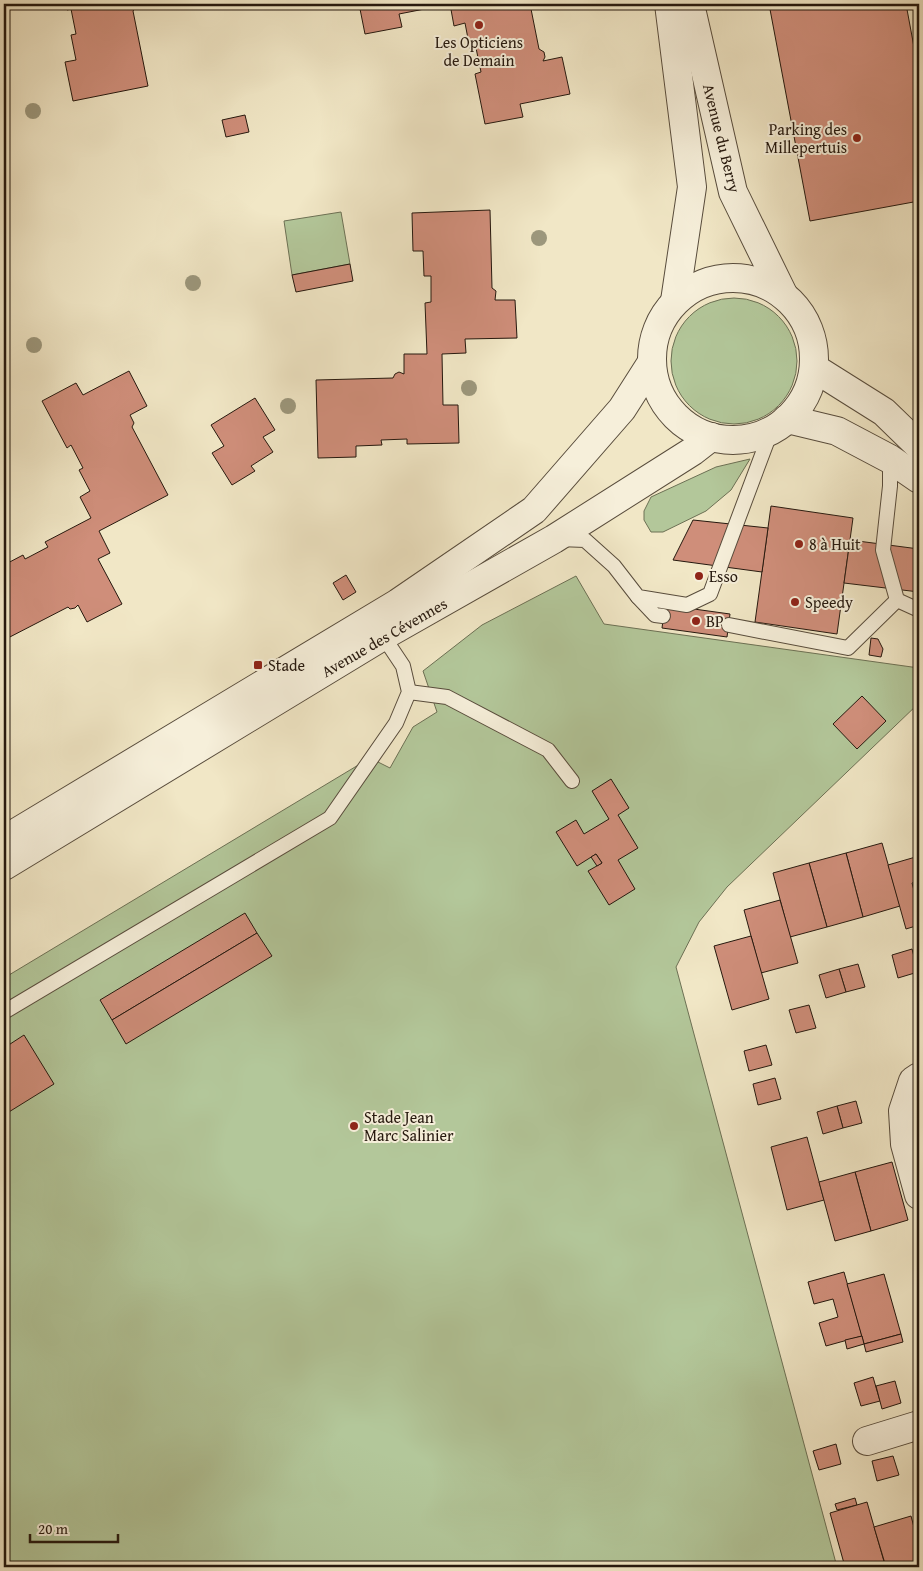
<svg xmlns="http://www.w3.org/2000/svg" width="923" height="1571" font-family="'Gentium Book Plus',serif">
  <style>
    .green { fill: #b3c79a; stroke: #6c7054 }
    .building { fill: #cf8e7a; stroke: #25180e }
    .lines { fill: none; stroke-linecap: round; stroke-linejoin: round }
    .service-casing { stroke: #584c3c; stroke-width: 16 }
    .minor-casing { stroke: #584c3c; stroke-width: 30 }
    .tertiary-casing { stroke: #584c3c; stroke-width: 30 }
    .service { stroke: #f6efda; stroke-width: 14 }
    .minor { stroke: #f6efda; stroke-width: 28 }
    .tertiary { stroke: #f6efda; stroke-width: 28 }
    .tree { fill: #9c977c }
    .poi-dot { fill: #8f2418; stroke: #f6efda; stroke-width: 2 }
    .labels { text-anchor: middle; stroke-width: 4; stroke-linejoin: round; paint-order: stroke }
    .poi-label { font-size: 16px; fill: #25180e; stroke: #f6efda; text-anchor: start }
    .street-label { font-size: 16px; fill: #25180e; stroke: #f6efda }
  </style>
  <rect width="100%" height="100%" fill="#f1e7c6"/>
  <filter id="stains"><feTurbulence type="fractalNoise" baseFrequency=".004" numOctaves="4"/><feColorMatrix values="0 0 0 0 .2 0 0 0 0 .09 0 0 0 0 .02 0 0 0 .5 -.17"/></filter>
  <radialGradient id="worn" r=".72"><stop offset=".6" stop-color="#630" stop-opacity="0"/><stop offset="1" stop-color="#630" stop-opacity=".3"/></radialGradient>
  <g class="green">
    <path d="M 341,212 L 350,264 L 292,275 L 284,221 Z"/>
    <circle cx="734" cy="361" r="63"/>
    <path d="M 750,459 L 731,490 L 706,511 L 663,532 L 651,532 L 644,520 L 644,511 L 651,497 L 716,467 Z"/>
    <path d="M 576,576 L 604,624 L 919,668 L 919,703 L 727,887 L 699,922 L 676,967 L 837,1567 L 4,1567 L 4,978 L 370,758 L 390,768 L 413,727 L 437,712 L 423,671 L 482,625 Z"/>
  </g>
  <g class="building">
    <path d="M 66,4 L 138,4 L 133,11 L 148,86 L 73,101 L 65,62 L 76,60 L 71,35 L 76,34 L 71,9 L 67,10 Z"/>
    <path d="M 359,4 L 530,4 L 539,49 L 544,52 L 545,57 L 543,61 L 562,57 L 570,94 L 520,104 L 523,117 L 485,124 L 475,74 L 481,72 L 476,48 L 470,49 L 465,23 L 454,26 L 450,4 L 399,14 L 402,27 L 365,34 Z"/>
    <path d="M 769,4 L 906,4 L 919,74 L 919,201 L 810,221 Z"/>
    <path d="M 245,115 L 249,132 L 226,137 L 222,120 Z"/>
    <path d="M 490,210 L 492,288 L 496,291 L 495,300 L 515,300 L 517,338 L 465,339 L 466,353 L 442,354 L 443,405 L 458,405 L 459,443 L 407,444 L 407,439 L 381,440 L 382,445 L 356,446 L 356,457 L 318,458 L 316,380 L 393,378 L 395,374 L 399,372 L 404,374 L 404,354 L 427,354 L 425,303 L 431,302 L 431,276 L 424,276 L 423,251 L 413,251 L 412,213 Z"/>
    <path d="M 350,264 L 353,281 L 296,292 L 292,275 Z"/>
    <path d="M 129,371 L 147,406 L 130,415 L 134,423 L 132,427 L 168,495 L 99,531 L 110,553 L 98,559 L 122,604 L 87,622 L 78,605 L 75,608 L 70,609 L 68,607 L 4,640 L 4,565 L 23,555 L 25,559 L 29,557 L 48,547 L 45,542 L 91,518 L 80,497 L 90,491 L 79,470 L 83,468 L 71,445 L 67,448 L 42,401 L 76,383 L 83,395 Z"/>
    <path d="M 255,398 L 275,430 L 263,437 L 273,452 L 251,466 L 255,471 L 232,485 L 212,453 L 224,446 L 211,425 Z"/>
    <path d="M 771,506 L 853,518 L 837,634 L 755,622 Z"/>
    <path d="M 693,520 L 768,528 L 762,572 L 673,560 Z"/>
    <path d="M 850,540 L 919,549 L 919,592 L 844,583 Z"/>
    <path d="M 346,575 L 356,592 L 343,600 L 333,583 Z"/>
    <path d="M 665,605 L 730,614 L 727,637 L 662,628 Z"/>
    <path d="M 871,638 L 878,639 L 883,649 L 881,657 L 869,655 Z"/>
    <path d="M 862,696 L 886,721 L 857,749 L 833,724 Z"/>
    <path d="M 611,779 L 629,808 L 618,815 L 638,848 L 618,860 L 635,889 L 609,905 L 588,871 L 602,863 L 596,854 L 577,866 L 556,832 L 576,820 L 584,834 L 609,819 L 592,791 Z"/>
    <path d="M 882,843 L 900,906 L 863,917 L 846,853 Z"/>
    <path d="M 846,853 L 863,917 L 827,927 L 809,863 Z"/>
    <path d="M 596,854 L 602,863 L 597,866 L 591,857 Z"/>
    <path d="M 919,856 L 919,881 L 912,883 L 917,902 L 919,902 L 919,925 L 906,929 L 888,865 Z"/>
    <path d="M 809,863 L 827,927 L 790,937 L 773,873 Z"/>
    <path d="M 780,900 L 798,963 L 761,973 L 744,910 Z"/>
    <path d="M 245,913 L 257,933 L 112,1020 L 100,1000 Z"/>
    <path d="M 257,933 L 272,956 L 126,1044 L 112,1020 Z"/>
    <path d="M 751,936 L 769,999 L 732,1010 L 714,946 Z"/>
    <path d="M 912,949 L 918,972 L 898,978 L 892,955 Z"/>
    <path d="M 858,964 L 865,987 L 846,992 L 839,969 Z"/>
    <path d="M 839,969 L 846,992 L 826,998 L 819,975 Z"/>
    <path d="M 809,1005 L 816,1028 L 796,1033 L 789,1010 Z"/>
    <path d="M 24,1035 L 54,1084 L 4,1115 L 4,1048 Z"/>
    <path d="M 766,1045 L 772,1065 L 749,1071 L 744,1051 Z"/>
    <path d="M 775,1078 L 781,1099 L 758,1105 L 753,1084 Z"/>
    <path d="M 856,1101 L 862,1123 L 843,1128 L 837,1106 Z"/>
    <path d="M 837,1106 L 843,1128 L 823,1134 L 817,1112 Z"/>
    <path d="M 807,1137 L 824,1200 L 787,1210 L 771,1147 Z"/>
    <path d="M 892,1162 L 908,1220 L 871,1231 L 855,1172 Z"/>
    <path d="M 855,1172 L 871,1231 L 835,1241 L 819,1182 Z"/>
    <path d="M 844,1272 L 862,1336 L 826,1346 L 819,1323 L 838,1317 L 833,1299 L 814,1304 L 808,1282 Z"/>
    <path d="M 884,1274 L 901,1334 L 864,1344 L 847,1284 Z"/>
    <path d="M 901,1334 L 903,1342 L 866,1352 L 864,1344 Z"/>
    <path d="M 862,1336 L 864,1344 L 847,1349 L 845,1340 Z"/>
    <path d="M 873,1377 L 880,1401 L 861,1406 L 854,1383 Z"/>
    <path d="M 895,1381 L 901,1403 L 882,1409 L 876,1386 Z"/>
    <path d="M 836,1444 L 841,1464 L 819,1470 L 813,1451 Z"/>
    <path d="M 893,1456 L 899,1475 L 877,1481 L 872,1461 Z"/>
    <path d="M 855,1498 L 857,1505 L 837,1510 L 835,1504 Z"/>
    <path d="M 867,1502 L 885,1565 L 877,1567 L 845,1567 L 830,1513 Z"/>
    <path d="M 911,1516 L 919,1546 L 919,1567 L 886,1567 L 874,1527 Z"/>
  </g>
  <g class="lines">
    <defs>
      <g id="service">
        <path d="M 890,459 L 890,486 L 883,550 L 897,600 L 919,610"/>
        <path d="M 559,539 L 585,540 L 614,566 L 638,597 L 687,605 L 710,594 L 771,431"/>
        <path d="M 638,597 L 655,615 L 663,616"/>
        <path d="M 729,625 L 848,648 L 897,600"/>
        <path d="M 409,692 L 447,697 L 548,750 L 572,781"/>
        <path d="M 4,1012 L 330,818 L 396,723 L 409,692 L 403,666 L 383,636"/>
      </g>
      <g id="minor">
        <path d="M 919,1077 L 913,1081 L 903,1111 L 905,1144 L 919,1195"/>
        <path d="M 867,1441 L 919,1425"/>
      </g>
      <g id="tertiary">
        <path d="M 669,4 L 692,187 L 675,301"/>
        <path d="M 690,4 L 733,192 L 783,294"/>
        <circle cx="733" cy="359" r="81"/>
        <path d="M 814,368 L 884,412 L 919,446"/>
        <path d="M 787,419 L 837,431 L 890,459 L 919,479"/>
        <path d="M 4,840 L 398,603 L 534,510 L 622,409 L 652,362"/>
        <path d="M 4,866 L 383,636 L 554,539 L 693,451 L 711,437"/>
      </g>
    </defs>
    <use href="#service" class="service-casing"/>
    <use href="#minor" class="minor-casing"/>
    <use href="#tertiary" class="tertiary-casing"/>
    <use href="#service" class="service"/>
    <use href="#minor" class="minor"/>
    <use href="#tertiary" class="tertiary"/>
  </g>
  <g class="tree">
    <circle cx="33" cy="111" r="8"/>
    <circle cx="539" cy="238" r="8"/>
    <circle cx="193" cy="283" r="8"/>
    <circle cx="34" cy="345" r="8"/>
    <circle cx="469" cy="388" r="8"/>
    <circle cx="288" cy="406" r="8"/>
  </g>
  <g class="poi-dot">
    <circle cx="479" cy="25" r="5"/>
    <circle cx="857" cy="138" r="5"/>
    <circle cx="799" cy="544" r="5"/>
    <circle cx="699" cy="576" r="5"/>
    <circle cx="795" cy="602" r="5"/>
    <circle cx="696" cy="621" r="5"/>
    <rect x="253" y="660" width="10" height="10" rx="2.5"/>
    <circle cx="354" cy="1126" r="5"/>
  </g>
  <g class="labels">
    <g class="poi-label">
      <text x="479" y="48" text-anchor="middle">Les Opticiens<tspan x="479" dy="18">de Demain</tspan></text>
      <text x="847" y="135" text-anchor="end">Parking des<tspan x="847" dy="18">Millepertuis</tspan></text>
      <text x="809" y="550">8 à Huit</text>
      <text x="709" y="582">Esso</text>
      <text x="805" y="608">Speedy</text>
      <text x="706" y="627">BP</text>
      <text x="268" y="671">Stade</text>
      <text x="364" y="1123">Stade Jean<tspan x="364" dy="18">Marc Salinier</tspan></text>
    </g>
    <g class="street-label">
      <text transform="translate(722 138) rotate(76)" y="6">Avenue du Berry</text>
      <text transform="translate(384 637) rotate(-30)" y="6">Avenue des Cévennes</text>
    </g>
  </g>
  <rect width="923" height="1571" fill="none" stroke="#f1e7c6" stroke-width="20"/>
  <rect x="5" y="5" width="913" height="1561" fill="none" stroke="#25180e" stroke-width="2.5"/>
  <rect x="10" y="10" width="903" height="1551" fill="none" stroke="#25180e"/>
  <path d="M30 1534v8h88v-8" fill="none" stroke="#25180e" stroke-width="2.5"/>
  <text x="38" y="1534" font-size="15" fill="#25180e" stroke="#f6efda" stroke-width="4" paint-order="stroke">20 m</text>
  <rect width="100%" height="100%" filter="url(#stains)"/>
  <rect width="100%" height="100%" fill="url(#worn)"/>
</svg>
